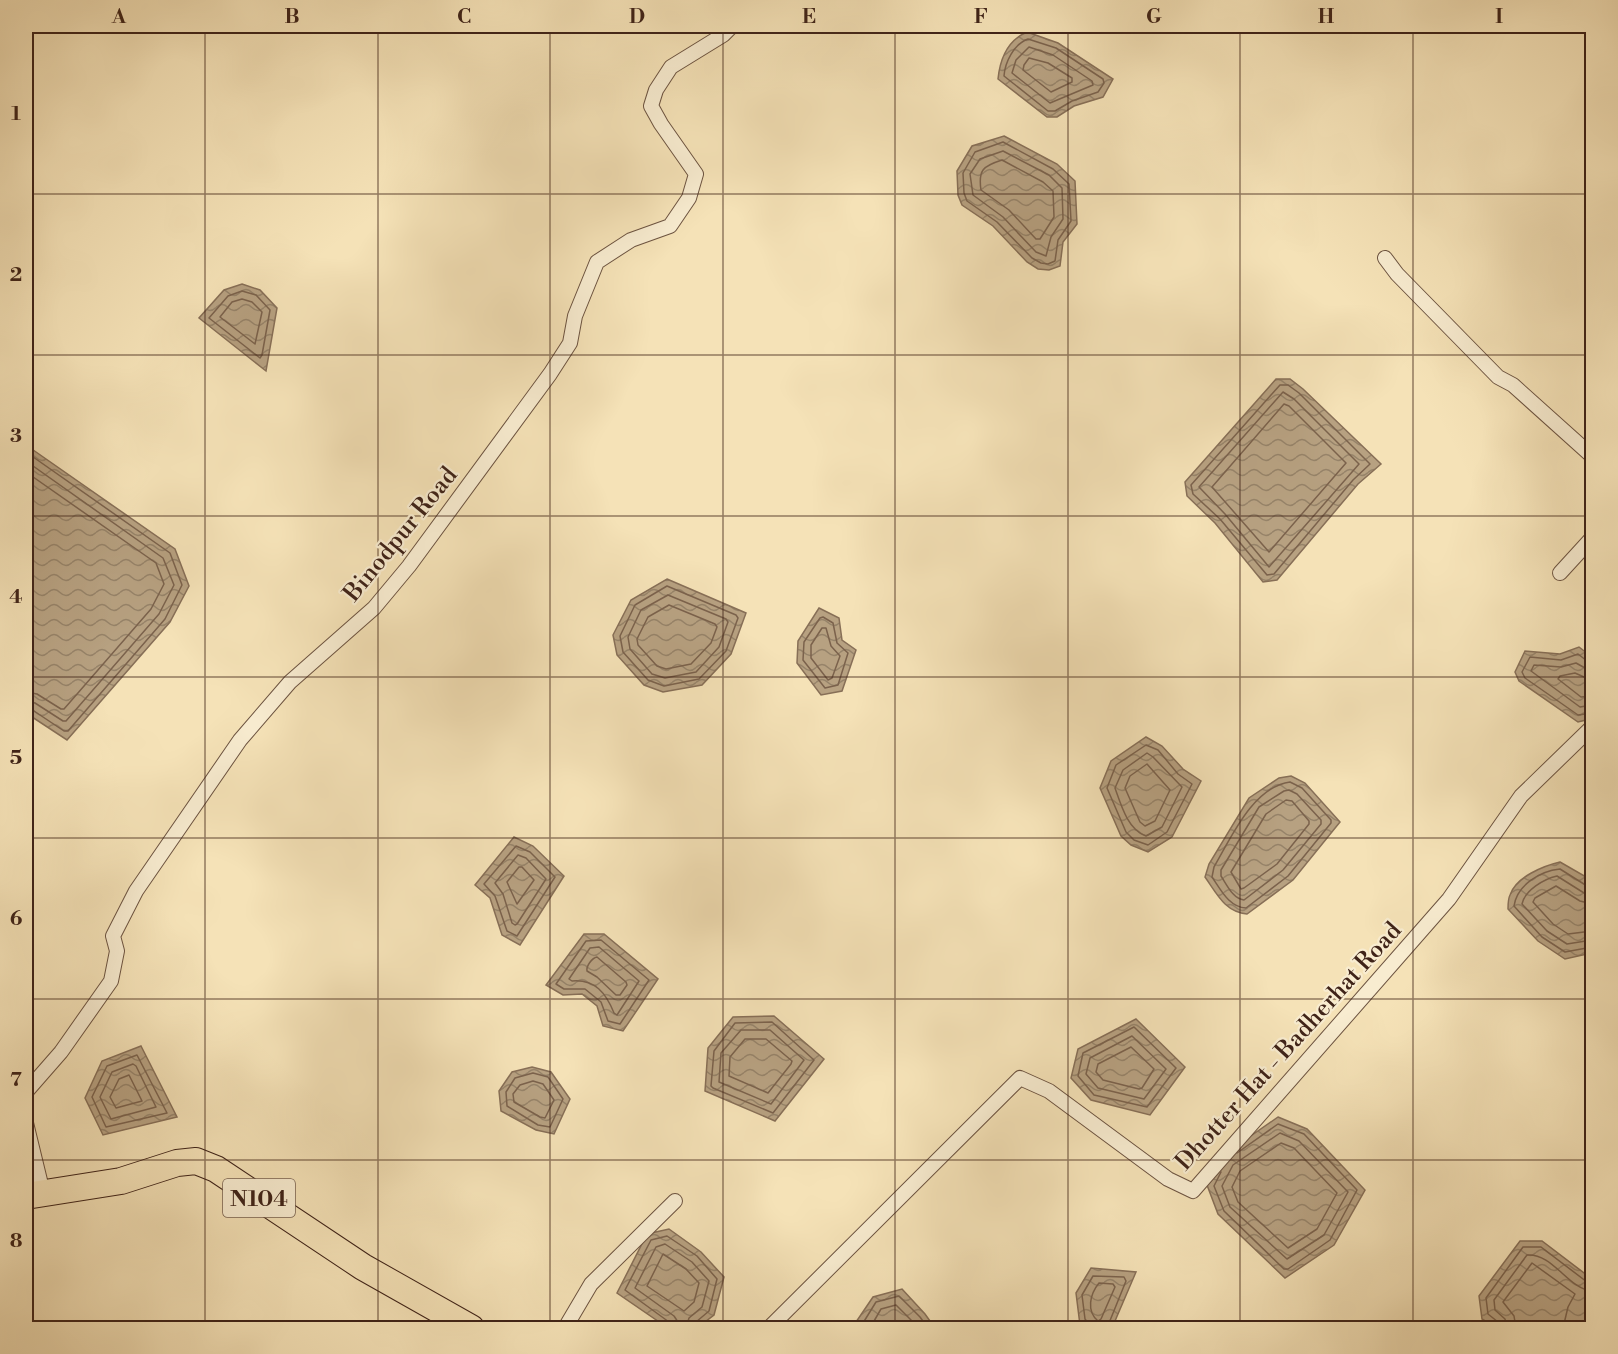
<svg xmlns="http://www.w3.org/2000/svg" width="1618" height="1354" font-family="'Libre Bodoni',serif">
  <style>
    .water { fill: url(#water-waves); stroke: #876f57; stroke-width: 1.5 }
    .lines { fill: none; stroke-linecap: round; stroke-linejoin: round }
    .shore { stroke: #7b624c; stroke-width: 1.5 }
    .street-casing { stroke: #6c5340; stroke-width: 16 }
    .highway-casing { stroke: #3f2318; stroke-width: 28 }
    .street { stroke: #f8ecd0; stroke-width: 14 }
    .highway { stroke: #f5e2b7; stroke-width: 26 }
    .grid { fill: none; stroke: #3f2318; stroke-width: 1.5; stroke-opacity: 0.55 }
    .labels { text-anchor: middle; stroke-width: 4.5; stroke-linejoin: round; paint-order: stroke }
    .shield { fill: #f8ecd0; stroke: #765f4f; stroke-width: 1.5 }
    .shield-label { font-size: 22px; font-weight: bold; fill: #3f2318 }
    .street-label { font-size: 24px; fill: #3f2318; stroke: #f8ecd0 }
    .neatline { fill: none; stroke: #3f2318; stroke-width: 2 }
    .grid-label { font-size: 20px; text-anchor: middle; font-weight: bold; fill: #3f2318 }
  </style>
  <defs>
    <pattern id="water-waves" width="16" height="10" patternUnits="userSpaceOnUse" patternTransform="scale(1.5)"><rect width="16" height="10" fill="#b7a181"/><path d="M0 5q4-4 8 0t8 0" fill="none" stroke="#968369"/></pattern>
  </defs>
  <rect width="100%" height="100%" fill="#f5e2b7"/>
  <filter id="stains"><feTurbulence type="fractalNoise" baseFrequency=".00333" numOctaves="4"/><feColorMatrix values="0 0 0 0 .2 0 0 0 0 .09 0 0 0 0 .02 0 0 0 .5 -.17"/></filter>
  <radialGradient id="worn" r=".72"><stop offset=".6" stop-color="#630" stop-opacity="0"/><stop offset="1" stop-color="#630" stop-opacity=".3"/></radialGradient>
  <g class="water">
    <path d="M 1027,32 L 1058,43 L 1113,79 L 1103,97 L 1074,106 L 1057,117 L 1047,117 L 998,79 C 1000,59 1008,40 1027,32 Z"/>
    <path d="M 1004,136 L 1057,164 L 1075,181 L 1077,224 L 1063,242 L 1060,266 L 1049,270 L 1038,269 L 1027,262 L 993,226 L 962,205 L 958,195 L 957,171 L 972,146 Z"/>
    <path d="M 242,284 L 260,290 L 277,308 L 266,371 L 199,318 L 224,290 Z"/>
    <path d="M 1276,379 L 1290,379 L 1303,389 L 1381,464 L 1358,484 L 1277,580 L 1263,582 L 1215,523 L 1187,496 L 1185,482 Z"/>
    <path d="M 26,445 L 175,549 L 189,586 L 170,622 L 67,740 L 26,713 Z"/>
    <path d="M 667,579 L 746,613 L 731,654 L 702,685 L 663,692 L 644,685 L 617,655 L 613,635 L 631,600 Z"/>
    <path d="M 819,608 L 839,618 L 842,640 L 856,650 L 842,691 L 821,695 L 797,663 L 798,641 Z"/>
    <path d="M 1579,647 L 1592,657 L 1592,715 L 1590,719 L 1578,722 L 1519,681 L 1515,672 L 1525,651 L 1560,654 Z"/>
    <path d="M 1146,737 L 1162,746 L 1183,769 L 1201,781 L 1172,837 L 1148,852 L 1131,845 L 1121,836 L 1100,788 L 1111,761 Z"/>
    <path d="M 1291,776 L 1305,783 L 1340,822 L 1293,880 L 1247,914 C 1225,912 1217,894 1205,877 L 1209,864 L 1249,798 L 1279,778 Z"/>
    <path d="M 514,837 L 533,846 L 564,876 L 520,945 L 502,935 L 490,898 L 475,885 Z"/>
    <path d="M 1560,862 L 1588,878 L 1592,884 L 1592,953 L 1565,959 L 1538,941 L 1508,909 C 1508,905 1508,899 1510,895 C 1516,877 1543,866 1560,862 Z"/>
    <path d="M 584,934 L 604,934 L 658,979 L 623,1031 L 603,1026 L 597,1006 L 582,994 L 563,995 L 546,985 Z"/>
    <path d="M 774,1016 L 824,1059 L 775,1121 L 705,1091 L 708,1048 L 733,1017 Z"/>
    <path d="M 1136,1019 L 1185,1067 L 1150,1115 L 1091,1100 L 1071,1078 L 1078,1049 Z"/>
    <path d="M 141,1046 L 177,1117 L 103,1135 L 85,1098 L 102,1061 Z"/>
    <path d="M 532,1067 L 551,1072 L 570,1099 L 554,1134 L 536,1130 L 501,1111 L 499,1091 L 512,1072 Z"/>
    <path d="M 1278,1117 L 1307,1129 L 1365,1190 L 1334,1245 L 1285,1278 L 1218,1214 L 1207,1185 L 1222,1156 Z"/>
    <path d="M 669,1229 L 701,1252 L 724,1277 L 714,1315 L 697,1328 L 668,1328 L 617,1293 L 647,1234 Z"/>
    <path d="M 1520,1241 L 1542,1241 L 1592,1279 L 1592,1304 L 1585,1328 L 1497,1328 L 1482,1319 L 1479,1296 Z"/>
    <path d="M 1091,1268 L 1136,1272 L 1112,1328 L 1080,1325 L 1076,1293 Z"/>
    <path d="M 902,1289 L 925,1314 L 935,1328 L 856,1328 L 856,1322 L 873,1297 Z"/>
  </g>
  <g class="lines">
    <g class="shore">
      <path d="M 1028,39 L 1056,48 L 1103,79 L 1104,83 L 1098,92 L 1072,101 L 1055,111 L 1048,111 L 1004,76 C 1005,62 1014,44 1028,39 Z"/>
      <path d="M 1029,47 L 1053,55 L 1092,81 L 1093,85 L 1050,103 L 1012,73 L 1016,60 Z"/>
      <path d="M 1029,58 L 1048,63 L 1072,78 L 1072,82 L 1051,92 L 1023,70 L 1024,65 Z"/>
      <path d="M 1003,142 L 1053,169 L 1069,184 L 1071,221 L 1058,240 L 1055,261 L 1048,264 L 1041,263 L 1032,258 L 997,222 L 967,201 L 964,193 L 963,173 L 975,152 Z"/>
      <path d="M 1003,151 L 1049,175 L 1062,188 L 1063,219 L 1051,237 L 1046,256 L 1036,252 L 1003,217 L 973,195 L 970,174 L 980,159 Z"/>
      <path d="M 1002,160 L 1043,182 L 1053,191 L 1054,217 L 1040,239 L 1036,239 L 1009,210 L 981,190 C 978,170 983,166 1002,160 Z"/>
      <path d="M 242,291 L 256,295 L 270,310 L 262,355 L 260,358 L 209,318 L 228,296 Z"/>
      <path d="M 242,299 L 252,302 L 262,312 L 255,344 L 220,317 L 232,302 Z"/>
      <path d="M 1280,385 L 1288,385 L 1299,393 L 1370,464 L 1353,480 L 1274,574 L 1267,575 L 1220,519 L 1193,494 L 1191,485 Z"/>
      <path d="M 1283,392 L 1294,399 L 1359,464 L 1269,567 L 1225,514 L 1199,487 Z"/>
      <path d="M 1284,404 L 1289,406 L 1346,463 L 1269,552 L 1212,487 Z"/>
      <path d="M 26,452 L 170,553 L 182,585 L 165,619 L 68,731 L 64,731 L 31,709 L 26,709"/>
      <path d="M 26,461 L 163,558 L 174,585 L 159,614 L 66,721 L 63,721 L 35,703 L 26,701"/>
      <path d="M 26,472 L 156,563 L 164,584 L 151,609 L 64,709 L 61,709 L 37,694 L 26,692"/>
      <path d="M 667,586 L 736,615 L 738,618 L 726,651 L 699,679 L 664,686 L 648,680 L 623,652 L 620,636 L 635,605 Z"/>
      <path d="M 668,595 L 726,619 L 728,622 L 719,647 L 696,672 L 665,678 L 652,674 L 630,649 L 628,637 L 641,610 Z"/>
      <path d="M 669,605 L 715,624 L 717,627 L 711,643 L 691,664 L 666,669 L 657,666 L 638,645 L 637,639 L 648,617 Z"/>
      <path d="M 823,617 L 833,623 L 837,643 L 848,653 L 838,685 L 825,688 L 803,660 L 804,642 L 820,618 Z"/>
      <path d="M 826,628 L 831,646 L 840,656 L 832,678 L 828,680 L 811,658 L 811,645 L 822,628 Z"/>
      <path d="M 1592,662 L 1587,661 L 1578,654 L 1561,660 L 1530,657 L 1522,672 L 1525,678 L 1578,715 L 1592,713"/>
      <path d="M 1592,669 L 1585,668 L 1576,663 L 1561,667 L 1534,665 L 1531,671 L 1580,707 L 1592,705"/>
      <path d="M 1592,678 L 1584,677 L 1575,673 L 1560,676 L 1558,679 L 1581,697 L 1592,696"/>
      <path d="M 1146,745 L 1158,750 L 1178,774 L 1192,784 L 1167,832 L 1148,845 L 1134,840 L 1126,832 L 1107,788 L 1116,765 Z"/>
      <path d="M 1147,753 L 1153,757 L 1182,787 L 1162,827 L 1146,836 C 1128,830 1121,805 1115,788 L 1123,770 Z"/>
      <path d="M 1147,764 L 1170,790 L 1155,821 L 1145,826 L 1140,822 L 1125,788 L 1130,776 Z"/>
      <path d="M 1290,782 L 1302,788 L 1331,820 L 1331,823 L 1288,876 L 1246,908 C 1229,907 1221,890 1212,877 L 1214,867 C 1231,838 1253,787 1290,782 Z"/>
      <path d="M 1289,790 L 1297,794 L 1321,820 L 1321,824 L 1283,870 L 1244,900 C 1233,899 1227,885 1221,876 L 1221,870 L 1259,807 L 1284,791 Z"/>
      <path d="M 1286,800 L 1292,801 L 1309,821 L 1309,824 L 1277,864 L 1244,888 L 1241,889 L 1231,872 L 1266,814 Z"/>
      <path d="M 516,846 L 530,852 L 555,877 L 517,936 L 507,931 L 495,896 L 484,884 Z"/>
      <path d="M 518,855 L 526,858 L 546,879 L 517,924 L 515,925 L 512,923 L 503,894 L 495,883 Z"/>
      <path d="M 519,867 L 522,867 L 534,880 L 517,904 L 507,882 Z"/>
      <path d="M 1592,887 L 1587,886 L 1560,869 C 1540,871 1517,885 1514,906 L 1542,937 L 1565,952 L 1592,947"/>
      <path d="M 1592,895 L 1584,893 L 1557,876 C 1544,879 1525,890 1522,904 L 1547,931 L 1567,944 L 1592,940"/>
      <path d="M 1592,904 L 1580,901 L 1556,886 L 1535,898 L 1533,902 L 1553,924 L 1568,934 L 1592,931"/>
      <path d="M 601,940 L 649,980 L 620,1024 L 608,1021 L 601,1002 L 585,989 L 564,989 L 556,984 L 586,941 Z"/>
      <path d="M 599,947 L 639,981 L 617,1015 L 614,1013 C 606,993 595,979 572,981 L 569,979 L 590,948 Z"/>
      <path d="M 597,957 L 626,982 L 627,985 L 620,995 L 616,995 L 597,977 L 587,971 C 586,966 592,958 597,957 Z"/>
      <path d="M 772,1022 L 814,1060 L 773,1113 L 713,1088 L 711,1086 L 714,1051 L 735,1023 Z"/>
      <path d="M 1134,1027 L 1176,1068 L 1147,1107 L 1094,1095 L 1078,1076 L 1083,1053 Z"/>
      <path d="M 741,1030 L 770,1030 L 804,1060 L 771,1104 L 719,1082 L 721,1053 Z"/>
      <path d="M 1132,1036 L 1166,1069 L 1144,1099 L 1098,1088 L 1086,1074 L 1090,1058 Z"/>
      <path d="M 745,1039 L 766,1039 L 792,1061 L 791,1064 L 768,1093 L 729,1076 L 730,1057 Z"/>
      <path d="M 1131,1047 L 1154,1069 L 1142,1088 L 1139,1089 L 1103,1080 L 1096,1072 L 1098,1064 Z"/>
      <path d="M 137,1055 L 167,1113 L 106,1127 L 92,1097 L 107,1066 Z"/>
      <path d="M 133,1064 L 136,1066 L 156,1107 L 111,1119 L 100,1097 L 112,1072 Z"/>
      <path d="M 533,1073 L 548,1077 L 563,1099 L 550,1127 L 538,1125 L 507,1106 L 506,1092 L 515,1078 Z"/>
      <path d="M 129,1075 L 142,1101 L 116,1108 L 110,1097 L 119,1079 Z"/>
      <path d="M 533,1081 L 543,1084 L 554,1100 L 545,1118 L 540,1117 L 514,1102 L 513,1094 L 520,1085 Z"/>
      <path d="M 1280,1133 L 1299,1141 L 1348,1192 L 1324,1235 L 1287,1259 L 1230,1207 L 1222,1186 L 1233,1165 Z"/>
      <path d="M 1281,1143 L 1294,1148 L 1337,1193 L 1317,1229 L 1288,1248 L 1238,1202 L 1232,1187 L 1240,1171 Z"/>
      <path d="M 1221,1172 L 1214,1186 L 1224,1211 L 1284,1269 L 1288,1269 L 1330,1240 L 1357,1190 L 1304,1134 L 1278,1124 L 1237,1153"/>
      <path d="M 663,1254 L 686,1269 L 699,1283 L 694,1302 L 684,1311 L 647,1286 Z"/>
      <path d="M 1099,1283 L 1113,1284 L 1115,1287 L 1101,1319 L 1098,1321 C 1086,1311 1090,1294 1099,1283 Z"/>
      <path d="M 671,1328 L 669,1322 L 625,1290 L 651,1240 L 667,1236 L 697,1256 L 717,1279 L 709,1311 L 696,1322 L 694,1328"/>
      <path d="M 679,1328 L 678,1322 L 674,1316 L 635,1288 L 656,1247 L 665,1244 L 692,1262 L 709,1281 L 702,1307 L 689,1318 L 686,1328"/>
      <path d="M 862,1328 L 863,1323 L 876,1302 L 899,1296 L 920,1317 L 928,1328"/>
      <path d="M 870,1328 L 881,1309 L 896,1305 L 919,1328"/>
      <path d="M 1090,1328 L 1089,1324 L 1085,1319 L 1082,1295 L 1093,1276 L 1124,1277 L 1126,1281 L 1107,1328"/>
      <path d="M 1500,1328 L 1498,1322 L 1488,1314 L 1486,1298 L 1523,1247 L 1541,1247 L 1587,1282 L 1592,1283"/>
      <path d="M 1507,1328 L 1505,1319 L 1495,1310 L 1494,1300 L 1527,1255 C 1553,1253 1568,1289 1592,1291"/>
      <path d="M 1516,1328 L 1514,1316 L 1503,1302 L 1532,1263 L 1575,1294 L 1568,1307 L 1563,1328"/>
    </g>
    <defs>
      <g id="street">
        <path d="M 1385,258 L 1397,274 L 1498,377 L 1513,385 L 1592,456"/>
        <path d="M 1560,573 L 1592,538"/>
        <path d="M 26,1092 L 61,1052 L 111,981 L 117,951 L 113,936 L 136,891 L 240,740 L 290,682 L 374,608 L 409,566 L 550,374 L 570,343 L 575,316 L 597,262 L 631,240 L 670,226 L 689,198 L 696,174 L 661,124 L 651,106 L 656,90 L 671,67 L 723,35 L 732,26"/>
        <path d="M 26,1123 L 43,1193"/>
        <path d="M 565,1328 L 591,1284 L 675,1201"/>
        <path d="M 769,1328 L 1020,1078 L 1049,1091 L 1168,1179 L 1193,1191 L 1449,899 L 1521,796 L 1592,727"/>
      </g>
      <path id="highway" d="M 26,1196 L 121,1181 L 177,1163 L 196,1161 L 216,1169 L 363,1267 L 471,1328"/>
    </defs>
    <use href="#street" class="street-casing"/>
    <use href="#highway" class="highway-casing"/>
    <use href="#street" class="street"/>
    <use href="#highway" class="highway"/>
  </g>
  <path class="grid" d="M 205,26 L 205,1328M 378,26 L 378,1328M 550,26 L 550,1328M 723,26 L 723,1328M 895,26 L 895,1328M 1068,26 L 1068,1328M 1240,26 L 1240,1328M 1413,26 L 1413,1328M 26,194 L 1592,194M 26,355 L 1592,355M 26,516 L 1592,516M 26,677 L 1592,677M 26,838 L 1592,838M 26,999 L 1592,999M 26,1160 L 1592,1160"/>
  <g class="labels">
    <rect class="shield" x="223" y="1179" width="72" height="38" rx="4.5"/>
    <g class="shield-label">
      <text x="259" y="1206">N104</text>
    </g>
    <g class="street-label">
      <text transform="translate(400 534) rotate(-51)" y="8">Binodpur Road</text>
      <text transform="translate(1288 1046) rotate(-48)" y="8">Dhotter Hat - Badherhat Road</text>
    </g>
  </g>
  <rect width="1618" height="1354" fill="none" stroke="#f5e2b7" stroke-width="66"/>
  <rect x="33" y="33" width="1552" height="1288" class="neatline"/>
  <g class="grid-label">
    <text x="119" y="23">A</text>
    <text x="292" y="23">B</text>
    <text x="464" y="23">C</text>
    <text x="637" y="23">D</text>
    <text x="809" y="23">E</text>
    <text x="981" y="23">F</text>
    <text x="1154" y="23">G</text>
    <text x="1326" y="23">H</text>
    <text x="1499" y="23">I</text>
    <text x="16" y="120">1</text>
    <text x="16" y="281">2</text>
    <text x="16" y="442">3</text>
    <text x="16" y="603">4</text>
    <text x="16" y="764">5</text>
    <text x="16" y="925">6</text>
    <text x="16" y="1086">7</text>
    <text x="16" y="1247">8</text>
  </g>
  <rect width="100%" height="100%" filter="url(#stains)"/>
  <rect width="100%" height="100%" fill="url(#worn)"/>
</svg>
